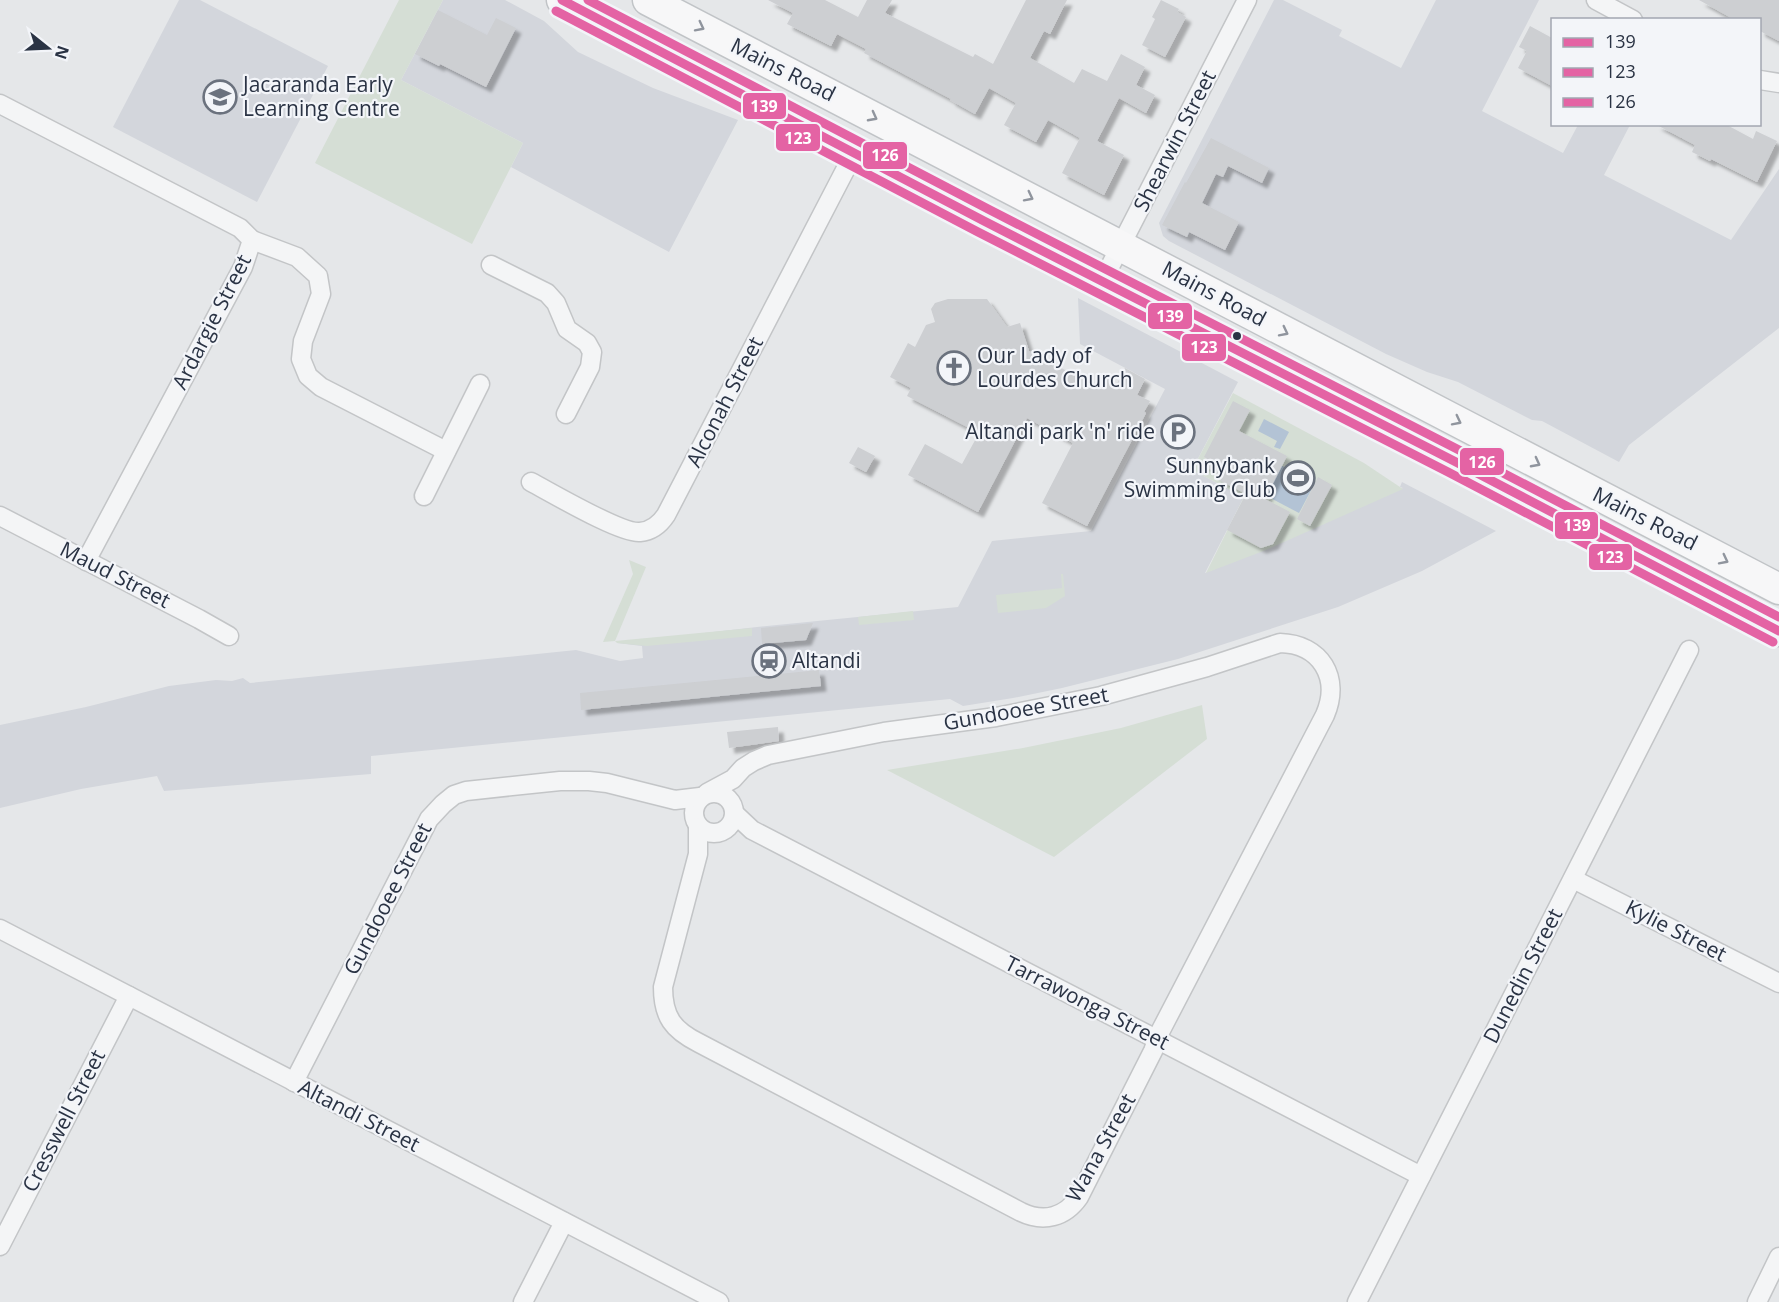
<svg xmlns="http://www.w3.org/2000/svg" width="1779" height="1302" font-family="'Open Sans',sans-serif">
  <style>
    .built { fill: #d3d6dc }
    .green { fill: #d5ded5 }
    .water { fill: #b3c3d5 }
    .building { fill: #cdcfd2; filter: url(#shadow) }
    .lines { fill: none; stroke-linecap: round; stroke-linejoin: round }
    .minor-casing { stroke: #c3c5c7; stroke-width: 21 }
    .primary-casing { stroke: #c1c4c7; stroke-width: 33 }
    .minor { stroke: #f4f5f6; stroke-width: 18 }
    .primary { stroke: #f7f7f8; stroke-width: 30 }
    .bus-1-casing { stroke: #f3f5f9; stroke-width: 14 }
    .bus-2-casing { stroke: #f3f5f9; stroke-width: 14 }
    .bus-3-casing { stroke: #f3f5f9; stroke-width: 14 }
    .bus-1 { stroke: #e463a4; stroke-width: 9 }
    .bus-2 { stroke: #e463a4; stroke-width: 9 }
    .bus-3 { stroke: #e463a4; stroke-width: 9 }
    .oneway { stroke: #90959e }
    .bus-dot { fill: #2a3344; stroke: #f3f5f9; stroke-width: 2 }
    .labels { text-anchor: middle; stroke-width: 4.5; stroke-linejoin: round; paint-order: stroke }
    .street-label { font-size: 21px; fill: #2a3344; stroke: #f3f5f9 }
    .poi-label { font-size: 21px; fill: #2a3344; stroke: #f3f5f9; text-anchor: start }
    .line-badge { stroke: #f3f5f9; stroke-width: 2 }
    .badge-label { font-size: 16px; text-anchor: middle; font-weight: bold; fill: #fff }
  </style>
  <defs>
    <filter id="shadow"><feDropShadow dx="5.5" dy="5.5" stdDeviation="1.5" flood-color="#0004"/></filter>
  </defs>
  <rect width="100%" height="100%" fill="#e5e7e9"/>
  <g class="built">
    <path d="M 179,0 L 200,0 L 328,66 L 257,202 L 113,127 Z"/>
    <path d="M 443,0 L 505,0 L 544,21 L 578,52 L 653,88 L 738,120 L 669,252 L 511,167 L 523,143 L 401,80 Z"/>
    <path d="M 1274,0 L 1283,0 L 1342,30 L 1339,36 L 1401,68 L 1436,0 L 1539,0 L 1482,111 L 1563,153 L 1578,125 L 1630,125 L 1604,175 L 1731,240 L 1779,169 L 1779,328 L 1629,445 L 1619,462 L 1542,421 L 1532,420 L 1458,382 L 1427,372 L 1386,354 L 1169,241 L 1163,236 L 1159,223 Z"/>
    <path d="M 1078,298 L 1238,382 L 1192,470 L 1244,497 L 1205,573 L 1403,488 L 1400,487 L 1402,482 L 1496,531 L 1422,571 L 1338,607 L 1178,659 L 1062,688 L 1013,698 L 963,706 L 950,699 L 371,756 L 371,774 L 164,791 L 157,776 L 81,789 L 0,808 L 0,725 L 86,707 L 169,686 L 216,680 L 232,681 L 243,678 L 250,683 L 576,650 L 620,661 L 643,658 L 642,646 L 617,643 L 757,627 L 958,607 L 992,541 L 1091,531 L 1165,389 L 1080,344 Z"/>
  </g>
  <g class="green">
    <path d="M 399,0 L 443,0 L 401,80 L 523,143 L 472,244 L 315,163 Z"/>
    <path d="M 1233,393 L 1364,463 L 1403,489 L 1266,550 L 1206,573 L 1244,497 L 1192,470 Z"/>
    <path d="M 629,560 L 646,567 L 615,641 L 752,628 L 752,636 L 647,646 L 617,643 L 615,641 L 603,642 L 633,574 Z"/>
    <path d="M 1061,574 L 1063,574 L 1065,596 L 1046,608 L 998,613 L 996,595 L 1062,588 Z"/>
    <path d="M 913,611 L 914,620 L 859,625 L 858,617 Z"/>
    <path d="M 1202,705 L 1207,739 L 1054,857 L 887,770 L 1023,748 L 1121,728 Z"/>
  </g>
  <g class="water">
    <path d="M 1264,419 L 1289,432 L 1280,449 L 1274,447 L 1277,441 L 1258,431 Z"/>
    <path d="M 1248,448 L 1315,483 L 1299,513 L 1232,478 Z"/>
  </g>
  <g class="building">
    <path d="M 768,0 L 825,0 L 858,17 L 867,0 L 892,0 L 885,13 L 973,57 L 975,54 L 993,64 L 1026,0 L 1067,0 L 1050,34 L 1044,31 L 1030,58 L 1074,83 L 1082,69 L 1107,81 L 1121,54 L 1145,67 L 1136,85 L 1155,95 L 1146,113 L 1119,98 L 1097,141 L 1124,155 L 1104,195 L 1062,173 L 1080,138 L 1048,120 L 1036,142 L 1004,125 L 1016,103 L 989,88 L 975,114 L 950,100 L 951,99 L 864,53 L 866,49 L 837,34 L 831,46 L 787,24 L 793,13 Z"/>
    <path d="M 1161,0 L 1179,9 L 1177,12 L 1186,17 L 1165,57 L 1142,45 L 1155,19 L 1152,17 Z"/>
    <path d="M 1699,0 L 1779,0 L 1779,41 L 1760,31 L 1760,20 L 1735,20 Z"/>
    <path d="M 438,10 L 487,35 L 496,18 L 516,28 L 486,87 L 440,64 L 439,66 L 415,54 Z"/>
    <path d="M 1530,26 L 1552,38 L 1552,86 L 1518,68 L 1527,51 L 1519,47 Z"/>
    <path d="M 1655,124 L 1725,124 L 1753,139 L 1756,131 L 1777,141 L 1757,182 L 1711,159 L 1710,161 L 1692,152 L 1695,145 Z"/>
    <path d="M 1211,138 L 1269,168 L 1262,183 L 1228,166 L 1223,177 L 1216,174 L 1202,203 L 1239,222 L 1225,250 L 1189,232 L 1187,237 L 1162,225 L 1185,182 L 1186,183 Z"/>
    <path d="M 948,299 L 987,299 L 1007,327 L 1020,323 L 1029,351 L 1101,389 L 1107,378 L 1117,384 L 1125,368 L 1145,379 L 1137,395 L 1150,401 L 1144,412 L 1146,413 L 1087,526 L 1042,503 L 1073,443 L 1027,418 L 978,512 L 908,475 L 925,444 L 962,464 L 979,433 L 907,396 L 911,388 L 890,377 L 908,343 L 915,347 L 926,325 L 935,322 L 931,309 L 935,303 Z"/>
    <path d="M 1233,401 L 1250,410 L 1239,431 L 1287,456 L 1265,499 L 1290,512 L 1273,544 L 1261,548 L 1227,530 L 1246,494 L 1215,478 L 1217,473 L 1202,465 L 1206,458 L 1204,457 Z"/>
    <path d="M 858,447 L 875,456 L 866,472 L 849,463 Z"/>
    <path d="M 1318,477 L 1332,485 L 1310,526 L 1297,519 Z"/>
    <path d="M 813,623 L 806,640 L 762,644 L 761,628 Z"/>
    <path d="M 819,670 L 821,686 L 581,710 L 580,693 Z"/>
    <path d="M 778,727 L 779,741 L 729,748 L 727,732 Z"/>
  </g>
  <g class="lines">
    <defs>
      <g id="minor">
        <path d="M 1596,0 L 1633,20"/>
        <path d="M 1760,80 L 1779,83"/>
        <path d="M 0,104 L 240,228 L 252,240 L 243,267 L 86,561"/>
        <path d="M 252,240 L 297,257 L 318,276 L 321,294 L 303,341 L 301,359 L 308,376 L 321,387 L 446,451"/>
        <path d="M 491,265 L 547,293 L 556,303 L 567,329 L 587,343 L 592,352 L 590,367 L 566,414"/>
        <path d="M 1102,282 L 1247,0"/>
        <path d="M 531,482 C 552,493 621,534 640,532 C 652,531 660,524 666,515 L 854,153"/>
        <path d="M 424,496 L 480,384"/>
        <path d="M 0,516 L 199,619 L 229,636"/>
        <circle cx="714" cy="813" r="20"/>
        <path d="M 735,814 L 752,830 L 1421,1176"/>
        <path d="M 698,827 L 698,854 L 663,987 C 663,1017 673,1030 699,1043 L 1021,1212 C 1044,1223 1065,1217 1079,1197 L 1153,1051 L 1161,1030 L 1325,715 C 1341,678 1321,644 1280,643 L 1207,667 L 1101,696 L 996,717 L 884,732 L 768,755 L 754,761 L 743,768 L 733,779 L 707,793"/>
        <path d="M 1573,879 L 1779,983"/>
        <path d="M 0,929 L 719,1302"/>
        <path d="M 294,1082 L 429,819 L 443,804 L 454,795 L 466,791 L 560,781 L 589,781 L 607,783 L 675,800 L 700,797"/>
        <path d="M 0,1246 L 129,996"/>
        <path d="M 523,1302 L 564,1222"/>
        <path d="M 1357,1302 L 1689,650"/>
        <path d="M 1757,1302 L 1779,1257"/>
      </g>
      <g id="primary">
        <path d="M 562,0 L 984,221 L 1454,461 L 1779,631"/>
        <path d="M 648,0 C 1026,195 1402,393 1779,589"/>
      </g>
    </defs>
    <use href="#minor" class="minor-casing"/>
    <use href="#primary" class="primary-casing"/>
    <use href="#minor" class="minor"/>
    <use href="#primary" class="primary"/>
    <defs>
      <path id="bus-1" d="M 562,0 L 984,221 L 1454,461 L 1779,631"/>
      <path id="bus-2" d="M 556,11 L 978,232 L 1448,472 L 1773,642"/>
      <path id="bus-3" d="M 588,0 L 990,210 L 1459,450 L 1779,617"/>
    </defs>
    <use href="#bus-1" class="bus-1-casing"/>
    <use href="#bus-2" class="bus-2-casing"/>
    <use href="#bus-3" class="bus-3-casing"/>
    <use href="#bus-1" class="bus-1"/>
    <use href="#bus-2" class="bus-2"/>
    <use href="#bus-3" class="bus-3"/>
  </g>
  <defs><path id="oneway-chevron" d="M-2-3.5L2.5 0L-2 3.5" fill="none" stroke-width="1.6" stroke-linecap="round" stroke-linejoin="round" transform="scale(1.5)"/></defs>
  <g class="oneway">
    <use href="#oneway-chevron" transform="translate(700 27) rotate(27)"/>
    <use href="#oneway-chevron" transform="translate(873 117) rotate(28)"/>
    <use href="#oneway-chevron" transform="translate(1029 197) rotate(27)"/>
    <use href="#oneway-chevron" transform="translate(1284 332) rotate(27)"/>
    <use href="#oneway-chevron" transform="translate(1457 421) rotate(27)"/>
    <use href="#oneway-chevron" transform="translate(1536 463) rotate(28)"/>
    <use href="#oneway-chevron" transform="translate(1724 560) rotate(27)"/>
  </g>
  <defs>
    <symbol id="school-ring" viewBox="-11 -11 22 22"><circle r="9.5" fill="#f3f5f9" stroke="#6b727e" stroke-width="1.5"/><path d="M0-5L7-2L0 1L-7-2ZM-4 1L0 2.5L4 1V4Q0 6-4 4Z" fill="#6b727e"/></symbol>
    <symbol id="church-ring" viewBox="-11 -11 22 22"><circle r="9.5" fill="#f3f5f9" stroke="#6b727e" stroke-width="1.5"/><path d="M-1.2-6h2.4v3.5h3.3v2.4h-3.3V6h-2.4V-.1h-3.3v-2.4h3.3Z" fill="#6b727e"/></symbol>
    <symbol id="parking-ring" viewBox="-11 -11 22 22"><circle r="9.5" fill="#f3f5f9" stroke="#6b727e" stroke-width="1.5"/><path d="M-3.5-5.5H1a3.5 3.5 0 0 1 0 7H-1V5.5H-3.5ZM-1-3.4V-.6H.8a1.4 1.4 0 0 0 0-2.8Z" fill="#6b727e"/></symbol>
    <symbol id="stadium-ring" viewBox="-11 -11 22 22"><circle r="9.5" fill="#f3f5f9" stroke="#6b727e" stroke-width="1.5"/><path d="M0-5a6.5 5 0 1 0 0 10a6.5 5 0 1 0 0-10ZM-3.5-1.8h7v3.6h-7Z" fill="#6b727e"/></symbol>
    <symbol id="station-ring" viewBox="-11 -11 22 22"><circle r="9.5" fill="#f3f5f9" stroke="#6b727e" stroke-width="1.5"/><path d="M-3-6H3Q5-6 5-4V2Q5 4 3 4L4.5 6H3L1.5 4h-3L-3 6H-4.5L-3 4Q-5 4-5 2V-4Q-5-6-3-6ZM-3.5-4v3h7v-3ZM-3.5 1v1.5H-2V1ZM2 1v1.5H3.5V1Z" fill="#6b727e"/></symbol>
  </defs>
  <g fill-rule="evenodd">
    <use href="#school-ring" x="201" y="78" width="38" height="38"/>
    <use href="#church-ring" x="935" y="349" width="38" height="38"/>
    <use href="#parking-ring" x="1159" y="413" width="38" height="38"/>
    <use href="#stadium-ring" x="1279" y="459" width="38" height="38"/>
    <use href="#station-ring" x="750" y="642" width="38" height="38"/>
  </g>
  <circle class="bus-dot" cx="1237" cy="336" r="5"/>
  <g class="labels">
    <g class="street-label">
      <text transform="translate(783 70) rotate(27)" y="7">Mains Road</text>
      <text transform="translate(1175 141) rotate(-63)" y="7">Shearwin Street</text>
      <text transform="translate(1214 294) rotate(28)" y="7">Mains Road</text>
      <text transform="translate(212 322) rotate(-63)" y="7">Ardargie Street</text>
      <text transform="translate(725 402) rotate(-63)" y="7">Alconah Street</text>
      <text transform="translate(1645 519) rotate(27)" y="7">Mains Road</text>
      <text transform="translate(115 575) rotate(27)" y="7">Maud Street</text>
      <text transform="translate(1026 709) rotate(-10)" y="7">Gundooee Street</text>
      <text transform="translate(388 899) rotate(-63)" y="7">Gundooee Street</text>
      <text transform="translate(1676 931) rotate(27)" y="7">Kylie Street</text>
      <text transform="translate(1523 976) rotate(-63)" y="7">Dunedin Street</text>
      <text transform="translate(1087 1003) rotate(27)" y="7">Tarrawonga Street</text>
      <text transform="translate(359 1116) rotate(27)" y="7">Altandi Street</text>
      <text transform="translate(64 1121) rotate(-63)" y="7">Cresswell Street</text>
      <text transform="translate(1101 1148) rotate(-61)" y="7">Wana Street</text>
    </g>
    <g class="poi-label">
      <text x="243" y="92">Jacaranda Early<tspan x="243" dy="24">Learning Centre</tspan></text>
      <text x="977" y="363">Our Lady of<tspan x="977" dy="24">Lourdes Church</tspan></text>
      <text x="1155" y="439" text-anchor="end">Altandi park 'n' ride</text>
      <text x="1275" y="473" text-anchor="end">Sunnybank<tspan x="1275" dy="24">Swimming Club</tspan></text>
      <text x="792" y="668">Altandi</text>
    </g>
  </g>
  <g class="line-badge">
    <rect x="742" y="92" width="45" height="28" rx="6" fill="#e463a4"/>
    <rect x="775" y="123" width="46" height="29" rx="6" fill="#e463a4"/>
    <rect x="862" y="141" width="46" height="29" rx="6" fill="#e463a4"/>
    <rect x="1147" y="302" width="46" height="28" rx="6" fill="#e463a4"/>
    <rect x="1181" y="333" width="46" height="29" rx="6" fill="#e463a4"/>
    <rect x="1459" y="447" width="46" height="29" rx="6" fill="#e463a4"/>
    <rect x="1554" y="511" width="45" height="29" rx="6" fill="#e463a4"/>
    <rect x="1588" y="543" width="45" height="28" rx="6" fill="#e463a4"/>
  </g>
  <g class="badge-label">
    <text x="764" y="112">139</text>
    <text x="798" y="144">123</text>
    <text x="885" y="161">126</text>
    <text x="1170" y="322">139</text>
    <text x="1204" y="353">123</text>
    <text x="1482" y="468">126</text>
    <text x="1577" y="531">139</text>
    <text x="1610" y="563">123</text>
  </g>
  <rect x="1551" y="18" width="210" height="108" fill="#f3f5f9" stroke="#a3a7b1" stroke-width="1.5"/>
  <rect x="1563" y="38" width="30" height="9" fill="#e463a4" stroke="#a3a7b1" stroke-width="1.5"/>
  <text x="1605" y="48" font-size="18" fill="#2a3344">139</text>
  <rect x="1563" y="68" width="30" height="9" fill="#e463a4" stroke="#a3a7b1" stroke-width="1.5"/>
  <text x="1605" y="78" font-size="18" fill="#2a3344">123</text>
  <rect x="1563" y="98" width="30" height="9" fill="#e463a4" stroke="#a3a7b1" stroke-width="1.5"/>
  <text x="1605" y="108" font-size="18" fill="#2a3344">126</text>
  <g transform="translate(48 48) rotate(108)" stroke="#f3f5f9" stroke-width="4.5" paint-order="stroke">
  <path d="M0-4.5L10 22L0 15L-10 22Z" fill="#2a3344"/>
  <text y="-9" font-size="16" font-weight="bold" text-anchor="middle" fill="#2a3344">N</text>
  </g>
</svg>
